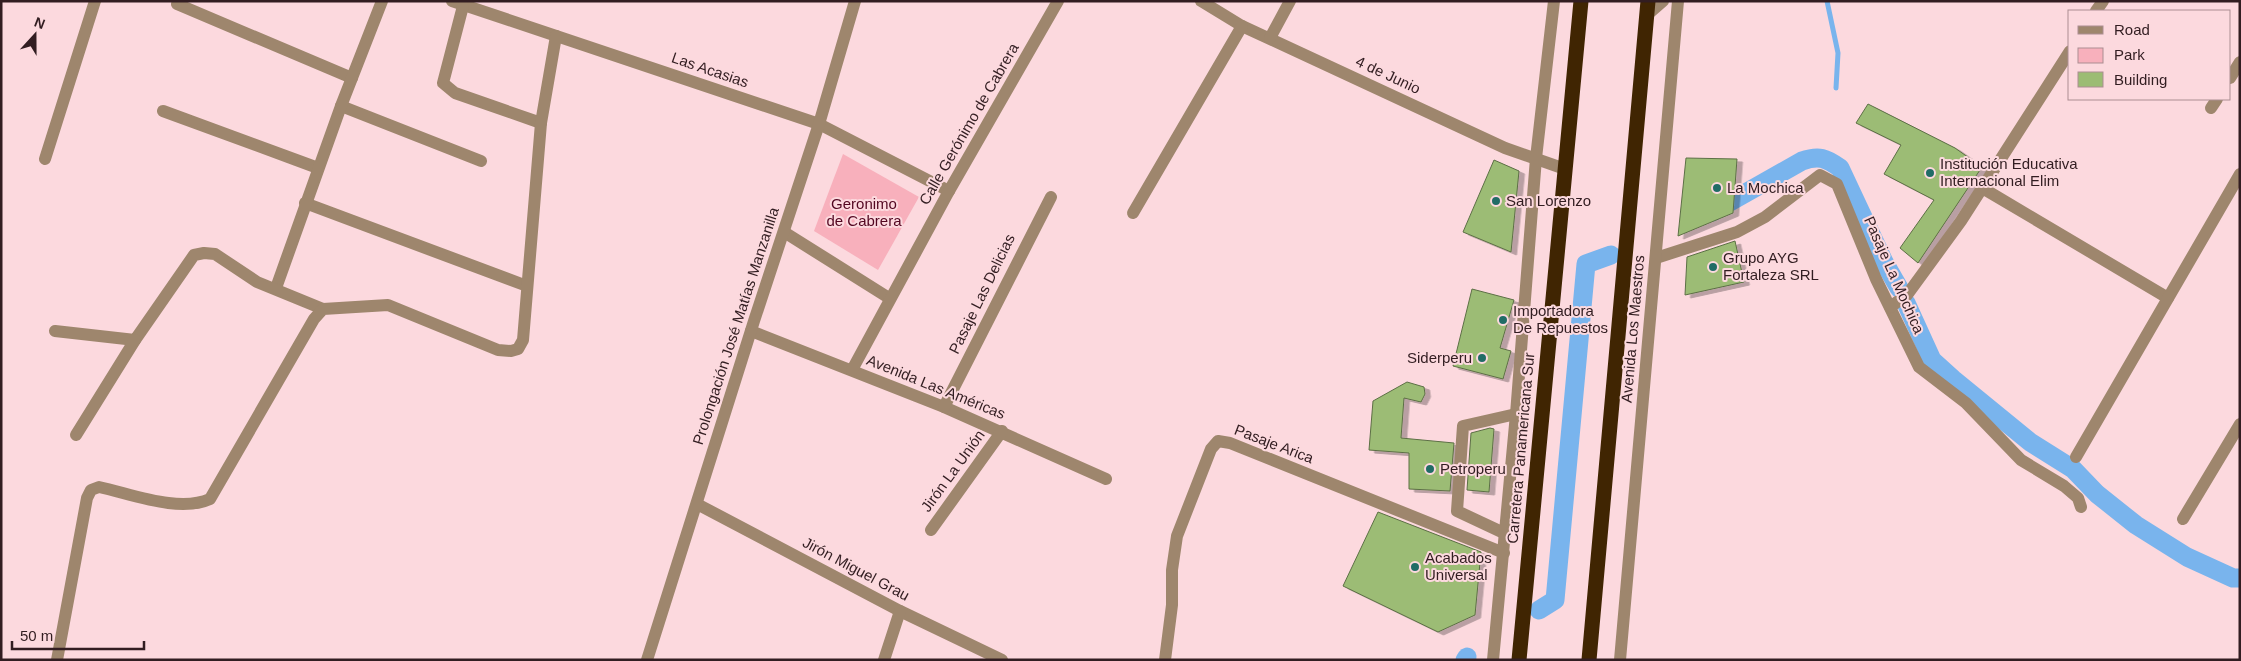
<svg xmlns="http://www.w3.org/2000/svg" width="2241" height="661" font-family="Helvetica,sans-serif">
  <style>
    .park { fill: #f8b0bc }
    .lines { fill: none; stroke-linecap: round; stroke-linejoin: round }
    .stream { stroke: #79b4ed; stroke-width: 5 }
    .canal { stroke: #79b4ed; stroke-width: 19 }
    .building { fill: #9cbc74; stroke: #5c6f45; filter: url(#shadow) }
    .minor { stroke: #9e866d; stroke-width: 12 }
    .highway { stroke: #402502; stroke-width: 15 }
    .poi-dot { fill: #216c66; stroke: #fcd9de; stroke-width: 2 }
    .labels { text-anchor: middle; stroke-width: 4; stroke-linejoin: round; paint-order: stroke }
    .street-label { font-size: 15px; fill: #321d21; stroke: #fcd9de }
    .poi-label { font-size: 15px; fill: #321d21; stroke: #fcd9de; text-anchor: start }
    .park-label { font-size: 15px; fill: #530721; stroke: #fcd9de }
  </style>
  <defs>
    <filter id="shadow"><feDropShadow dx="5.5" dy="3" stdDeviation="0" flood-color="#0004"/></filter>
  </defs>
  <rect width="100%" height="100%" fill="#fcd9de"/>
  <path class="park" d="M 843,154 L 919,197 L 878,270 L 814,231 Z"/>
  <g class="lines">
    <path class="stream" d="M 1827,1 L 1838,53 L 1836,88"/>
    <g class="canal">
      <path d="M 1712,212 L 1802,161 C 1819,155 1826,158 1840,168 L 1884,262 L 1899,288"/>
      <path d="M 1906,303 L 1932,360 L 1953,379 L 2030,442 L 2073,469 L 2097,494 L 2136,525 L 2187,557 L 2233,578 L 2240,578"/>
      <path d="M 1539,610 L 1555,600 L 1586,264 L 1611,255"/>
      <path d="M 1465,660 L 1467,657"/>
    </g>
  </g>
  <g class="building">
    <path d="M 1868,104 L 1955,148 L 1982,167 L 1918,263 L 1900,248 L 1934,200 L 1884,174 L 1901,145 L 1856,123 Z"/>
    <path d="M 1686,158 L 1737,159 L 1733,213 L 1678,236 Z"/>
    <path d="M 1494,160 L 1519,171 L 1511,252 L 1463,232 Z"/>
    <path d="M 1735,241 L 1744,282 L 1685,295 L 1687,257 Z"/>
    <path d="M 1472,289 L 1514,300 L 1500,348 L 1511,351 L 1503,379 L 1453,366 Z"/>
    <path d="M 1407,382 L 1424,387 L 1425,394 L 1421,402 L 1404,398 L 1401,438 L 1454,443 L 1450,491 L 1409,489 L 1409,453 L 1369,450 L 1373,401 Z"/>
    <path d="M 1490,428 L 1494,429 L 1489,492 L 1467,490 L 1471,433 Z"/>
    <path d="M 1378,512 L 1481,552 L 1475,615 L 1438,632 L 1343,586 Z"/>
  </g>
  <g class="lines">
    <g class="minor">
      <path d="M 452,1 L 819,124 L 949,191"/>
      <path d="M 1201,1 L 1242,26 L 1505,148 L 1565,169"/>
      <path d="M 177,4 L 352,78"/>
      <path d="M 463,6 L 443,83 L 455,93 L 541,123"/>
      <path d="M 2096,11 L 2103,1"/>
      <path d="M 1647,15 L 1663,1"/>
      <path d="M 1270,38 L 1290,1"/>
      <path d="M 2230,78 L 2240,62"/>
      <path d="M 341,106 L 481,161"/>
      <path d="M 2211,108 L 2217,99"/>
      <path d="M 163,111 L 318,168"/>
      <path d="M 45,159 L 95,1"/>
      <path d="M 1984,189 L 2168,298"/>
      <path d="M 305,203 L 527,286"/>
      <path d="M 1133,213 L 1242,26"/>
      <path d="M 784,232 L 889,298"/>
      <path d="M 1656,258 L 1737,232 L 1765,217 L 1820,175 L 1837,184 L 1876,279 L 1919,367 L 1966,403 L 2021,460 L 2064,486 L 2078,498 L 2081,507"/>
      <path d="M 276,288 L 341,106 L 382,1"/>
      <path d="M 1890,307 L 1907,295 L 1961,221 L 2070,51"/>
      <path d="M 55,331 L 135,340 L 194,255 L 204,253 L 215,254 L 257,282 L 323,309"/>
      <path d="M 751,331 L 944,407 L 1106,479"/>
      <path d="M 852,370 L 949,191 L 1058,1"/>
      <path d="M 944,407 L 1051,197"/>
      <path d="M 76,435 L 135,340"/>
      <path d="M 2076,457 L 2240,174"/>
      <path d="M 697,504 L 900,611 L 1002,660"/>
      <path d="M 2183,519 L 2240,424"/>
      <path d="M 931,530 L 1002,431"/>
      <path d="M 1506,534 L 1457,511 L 1463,426 L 1516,414"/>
      <path d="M 57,660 L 87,498 L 91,490 L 99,487 C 132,494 179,513 210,499 L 314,319 L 323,309 L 388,305 L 498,350 L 511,351 L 518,349 L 523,340 L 541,123 L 556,36"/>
      <path d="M 647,660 L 754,321 L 819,124 L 855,1"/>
      <path d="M 884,660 L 900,611"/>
      <path d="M 1165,660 L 1172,605 L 1172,570 L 1177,536 L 1211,449 L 1218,441 L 1230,443 L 1504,553"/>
      <path d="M 1493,660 L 1516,414 L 1536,158 L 1554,1"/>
      <path d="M 1620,660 L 1678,1"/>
    </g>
    <g class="highway">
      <path d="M 1519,660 L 1581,1"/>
      <path d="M 1589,660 L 1648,1"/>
    </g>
  </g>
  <g class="poi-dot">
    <circle cx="1930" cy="173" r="5"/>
    <circle cx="1717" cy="188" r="5"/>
    <circle cx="1496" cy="201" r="5"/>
    <circle cx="1713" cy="267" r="5"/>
    <circle cx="1503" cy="320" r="5"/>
    <circle cx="1482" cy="358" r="5"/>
    <circle cx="1430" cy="469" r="5"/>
    <circle cx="1415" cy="567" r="5"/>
  </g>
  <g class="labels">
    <g class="street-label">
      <text transform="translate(710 70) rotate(19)" y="5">Las Acasias</text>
      <text transform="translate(1388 75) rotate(25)" y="5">4 de Junio</text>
      <text transform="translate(969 124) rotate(-60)" y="5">Calle Gerónimo de Cabrera</text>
      <text transform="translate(1894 275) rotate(66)" y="5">Pasaje La Mochica</text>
      <text transform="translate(982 294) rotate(-64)" y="5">Pasaje Las Delicias</text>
      <text transform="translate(736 326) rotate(-72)" y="5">Prolongación José Matías Manzanilla</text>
      <text transform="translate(1633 329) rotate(-85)" y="5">Avenida Los Maestros</text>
      <text transform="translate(936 387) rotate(22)" y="5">Avenida Las Américas</text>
      <text transform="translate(1274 444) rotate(21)" y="5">Pasaje Arica</text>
      <text transform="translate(1521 448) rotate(-85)" y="5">Carretera Panamericana Sur</text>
      <text transform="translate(953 471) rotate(-54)" y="5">Jirón La Unión</text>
      <text transform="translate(856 569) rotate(28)" y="5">Jirón Miguel Grau</text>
    </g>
    <g class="poi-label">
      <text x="1940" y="169">Institución Educativa<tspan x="1940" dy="17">Internacional Elim</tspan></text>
      <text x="1727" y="193">La Mochica</text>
      <text x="1506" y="206">San Lorenzo</text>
      <text x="1723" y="263">Grupo AYG<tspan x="1723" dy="17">Fortaleza SRL</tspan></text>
      <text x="1513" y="316">Importadora<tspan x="1513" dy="17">De Repuestos</tspan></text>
      <text x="1472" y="363" text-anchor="end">Siderperu</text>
      <text x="1440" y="474">Petroperu</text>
      <text x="1425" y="563">Acabados<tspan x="1425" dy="17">Universal</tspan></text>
    </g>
    <g class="park-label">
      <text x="864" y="209">Geronimo<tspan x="864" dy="17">de Cabrera</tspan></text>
    </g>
  </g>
  <rect width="2241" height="661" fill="none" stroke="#321d21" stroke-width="5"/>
  <rect x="2068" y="10" width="162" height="90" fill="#fcd9de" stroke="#ab8e92"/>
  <rect x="2078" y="26" width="25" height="8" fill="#9e866d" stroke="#ab8e92"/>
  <text x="2114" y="35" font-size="15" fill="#321d21">Road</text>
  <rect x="2078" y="48" width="25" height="15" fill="#f8b0bc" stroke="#ab8e92"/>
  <text x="2114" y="60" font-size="15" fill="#321d21">Park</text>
  <rect x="2078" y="72" width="25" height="15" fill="#9cbc74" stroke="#ab8e92"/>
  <text x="2114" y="85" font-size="15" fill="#321d21">Building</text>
  <g transform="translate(35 35) rotate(21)" stroke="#fcd9de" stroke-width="4" paint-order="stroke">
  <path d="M0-4L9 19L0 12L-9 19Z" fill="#321d21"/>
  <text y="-8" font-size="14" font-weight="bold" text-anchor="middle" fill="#321d21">N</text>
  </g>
  <path d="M12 641v8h132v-8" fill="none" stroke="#321d21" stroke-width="2.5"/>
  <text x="20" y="641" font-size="15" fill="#321d21" stroke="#fcd9de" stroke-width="4" paint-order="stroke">50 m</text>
</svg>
